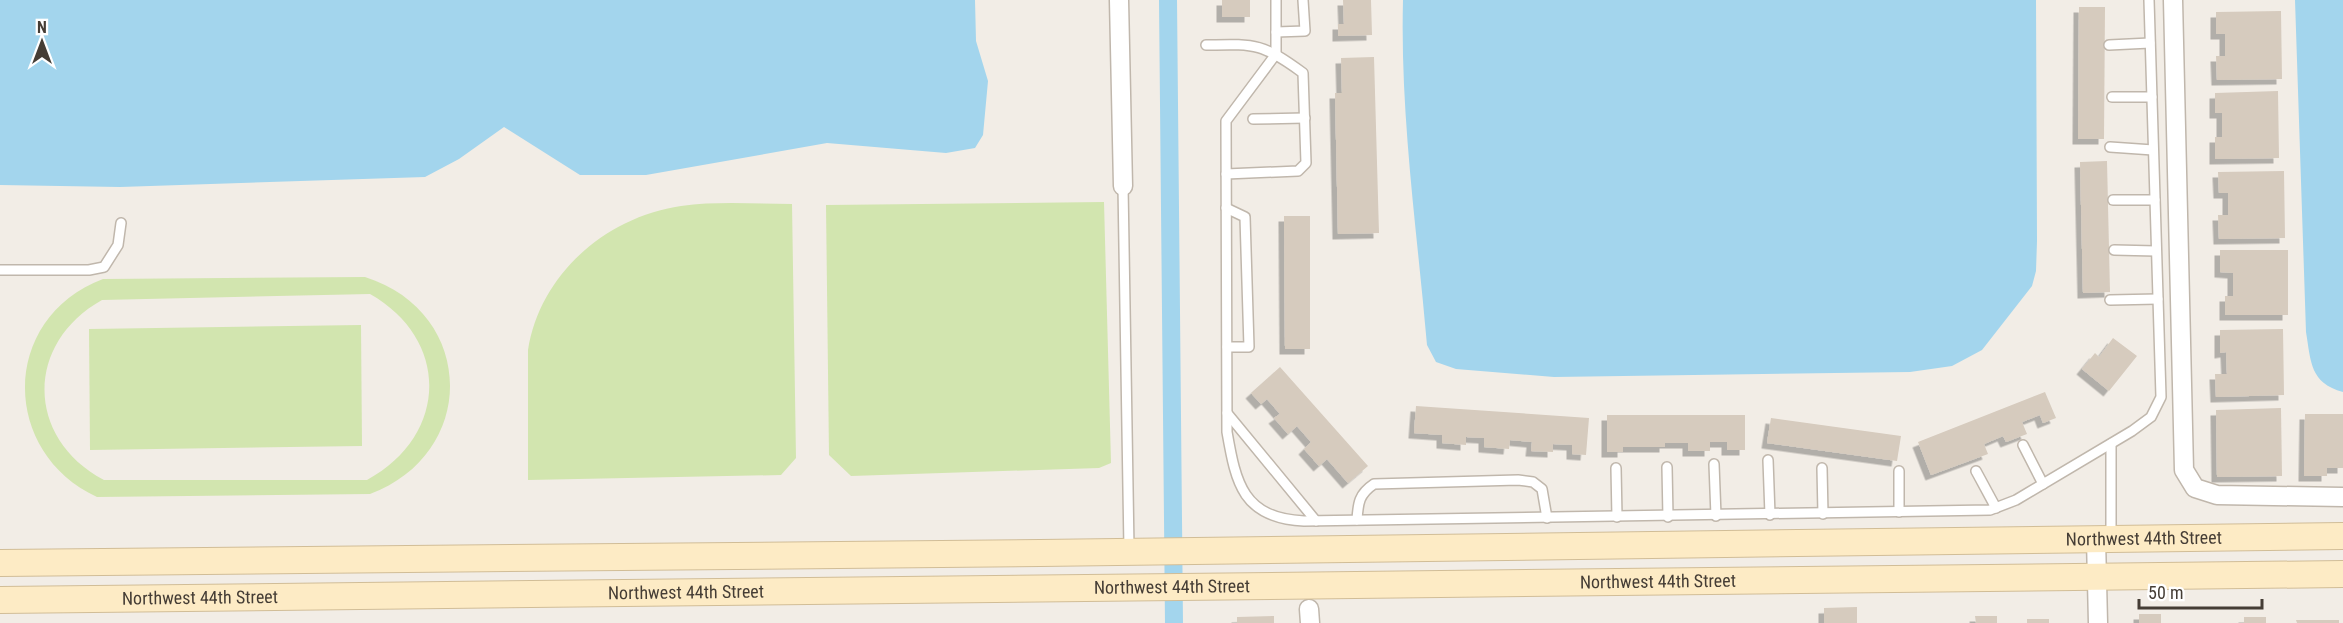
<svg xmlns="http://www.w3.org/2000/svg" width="2343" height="623" font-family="'Roboto Condensed',sans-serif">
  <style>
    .green { fill: #d2e5af; fill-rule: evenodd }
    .water { fill: #a3d5ed }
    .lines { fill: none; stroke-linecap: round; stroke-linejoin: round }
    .canal { stroke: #a3d5ed; stroke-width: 18 }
    .building { fill: #d6cbbe; filter: url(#shadow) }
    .lane-casing { stroke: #c0b7ac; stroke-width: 12 }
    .street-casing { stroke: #c0b7ac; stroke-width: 21 }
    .secondary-casing { stroke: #d1bd97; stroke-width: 28 }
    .lane { stroke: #fff; stroke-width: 9 }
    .street { stroke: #fff; stroke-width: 18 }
    .secondary { stroke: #fdebc5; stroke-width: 26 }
    .labels { text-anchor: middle; stroke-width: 6; stroke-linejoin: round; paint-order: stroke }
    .street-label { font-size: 18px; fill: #453d35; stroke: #fff }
  </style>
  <defs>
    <filter id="shadow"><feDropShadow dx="-5.5" dy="5.5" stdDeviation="0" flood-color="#0004"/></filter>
  </defs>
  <rect width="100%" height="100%" fill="#f2ede6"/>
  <g class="green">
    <path d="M 1104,202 L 1111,463 L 1099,468 L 851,476 L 829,455 L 826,205 Z"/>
    <path d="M 792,204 L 796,458 L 781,475 L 528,480 L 528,350 C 540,274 606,217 681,206 C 717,201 756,204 792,204 Z"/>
    <path d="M 365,277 C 476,312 479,453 370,494 L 97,497 C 0,452 0,318 103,279 ZM 370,294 C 451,340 448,436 367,480 L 104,480 C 25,438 25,343 102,300 Z"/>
    <path d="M 361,325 L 362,446 L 90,450 L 89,329 Z"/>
  </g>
  <g class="water">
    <path d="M 0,0 L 975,0 L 976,41 L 988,81 L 983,135 L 975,148 L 946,153 L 827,143 L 646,175 L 580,175 L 504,127 L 459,159 L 425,177 L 120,187 L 0,185 Z"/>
    <path d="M 1403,0 L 2036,0 L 2037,241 L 2036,271 L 2032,286 L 1982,350 L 1952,366 L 1910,372 L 1554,377 L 1456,369 L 1436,362 L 1427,345 C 1417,230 1400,115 1403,0 Z"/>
    <path d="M 2295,0 L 2343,0 L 2343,392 C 2310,383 2311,362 2306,332 Z"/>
  </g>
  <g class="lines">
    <path class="canal" d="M 1168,0 L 1174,623"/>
  </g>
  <g class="building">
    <rect x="1222" y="0" width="28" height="17"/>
    <path d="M 1343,0 L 1371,0 L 1372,35 L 1338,36 L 1338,24 L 1344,24 Z"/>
    <path d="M 2079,7 L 2105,7 L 2104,139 L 2078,139 Z"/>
    <path d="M 2281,11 L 2282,79 L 2217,80 L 2216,56 L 2225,56 L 2225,34 L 2216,34 L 2216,12 Z"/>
    <path d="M 1374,57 L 1379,233 L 1338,234 L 1335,93 L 1342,93 L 1341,58 Z"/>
    <path d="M 2278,91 L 2279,158 L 2215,159 L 2215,137 L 2222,137 L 2222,113 L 2215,113 L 2215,93 Z"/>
    <path d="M 2107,161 L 2110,292 L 2083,293 L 2080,162 Z"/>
    <path d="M 2284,171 L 2285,238 L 2219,239 L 2218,215 L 2228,215 L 2228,193 L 2219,193 L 2218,172 Z"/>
    <path d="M 1284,216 L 1310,216 L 1310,349 L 1285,349 Z"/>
    <path d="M 2220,250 L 2288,250 L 2288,315 L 2225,315 L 2225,296 L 2233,296 L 2233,273 L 2220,272 Z"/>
    <path d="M 2283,329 L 2284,395 L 2216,397 L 2215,374 L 2227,374 L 2226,352 L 2220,353 L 2220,330 Z"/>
    <path d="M 2113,338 L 2137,356 L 2109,391 L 2082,369 L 2095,353 L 2099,357 Z"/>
    <path d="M 1280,367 L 1368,466 L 1348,483 L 1327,459 L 1319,466 L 1304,449 L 1311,442 L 1297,426 L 1288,434 L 1274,418 L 1280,414 L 1267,399 L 1261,404 L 1251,393 Z"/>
    <path d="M 2045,392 L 2056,418 L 2043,423 L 2040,415 L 2022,422 L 2027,434 L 2006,442 L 2003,436 L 1984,444 L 1988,454 L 1931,475 L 1918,442 Z"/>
    <path d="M 1416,406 L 1589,418 L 1586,455 L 1572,454 L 1572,445 L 1553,444 L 1553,452 L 1531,451 L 1532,442 L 1510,440 L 1509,449 L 1484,447 L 1484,438 L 1466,437 L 1466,445 L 1442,443 L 1442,435 L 1414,433 Z"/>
    <path d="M 2281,408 L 2282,476 L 2217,477 L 2216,410 Z"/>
    <path d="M 2305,414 L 2343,414 L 2343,468 L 2327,468 L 2327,476 L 2304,476 Z"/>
    <path d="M 1607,415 L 1745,415 L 1745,450 L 1727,450 L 1727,442 L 1710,442 L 1710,451 L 1688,451 L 1688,443 L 1665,443 L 1665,447 L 1623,447 L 1623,452 L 1607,452 Z"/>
    <path d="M 1771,418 L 1901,436 L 1897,461 L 1767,443 Z"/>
    <path d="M 1857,607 L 1857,623 L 1824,623 L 1824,608 Z"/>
    <rect x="2139" y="614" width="22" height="9"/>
    <path d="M 1274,616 L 1274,623 L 1237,623 L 1237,617 Z"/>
    <path d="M 1975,616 L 1997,616 L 1997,623 L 1976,623 Z"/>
    <rect x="2244" y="617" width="22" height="6"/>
    <rect x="2027" y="619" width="22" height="4"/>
    <path d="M 2296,620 L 2339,620 L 2339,623 L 2297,623 Z"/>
  </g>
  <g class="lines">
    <defs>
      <g id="lane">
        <path d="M 1276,0 L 1276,54 L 1226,121 L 1227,432 C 1236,484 1243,518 1304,521 L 1990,510 L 2016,500 L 2132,431 L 2151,417 L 2161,397 L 2149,0"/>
        <path d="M 1276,32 L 1305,31 L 1303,0"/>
        <path d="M 1206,45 C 1256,44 1262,43 1303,73 L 1306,163 L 1298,171 L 1226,174"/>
        <path d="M 2109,45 L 2150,43"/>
        <path d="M 2112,97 L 2152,97"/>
        <path d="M 1253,119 L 1305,118"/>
        <path d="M 2110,147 L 2153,150"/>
        <path d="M 1123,186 L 1129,549"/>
        <path d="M 2113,200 L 2155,200"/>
        <path d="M 1226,208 L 1245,217 L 1249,347 L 1227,347"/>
        <path d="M 2114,250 L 2156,251"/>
        <path d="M 0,270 L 89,270 L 104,267 L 118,245 L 121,223"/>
        <path d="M 2110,300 L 2158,299"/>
        <path d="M 1227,413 L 1316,521"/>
        <path d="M 2111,444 L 2111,536"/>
        <path d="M 2023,445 L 2043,484"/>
        <path d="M 1768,460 L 1770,515"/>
        <path d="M 1714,464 L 1716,516"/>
        <path d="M 1667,467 L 1668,517"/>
        <path d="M 1616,468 L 1617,517"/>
        <path d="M 1822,468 L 1823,514"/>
        <path d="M 1976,471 L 1996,508"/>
        <path d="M 1899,512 L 1899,471"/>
        <path d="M 1357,520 C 1358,503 1359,494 1374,484 L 1518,480 L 1533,482 L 1542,489 L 1547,518"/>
      </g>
      <g id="street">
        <path d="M 1119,0 L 1123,186"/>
        <path d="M 2173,0 L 2184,470 L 2195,488 L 2217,495 L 2343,497"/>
        <path d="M 2096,539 L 2098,623"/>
        <path d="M 1309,609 L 1310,623"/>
      </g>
      <g id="secondary">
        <path id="s1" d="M 0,563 L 1040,553 L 2343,536"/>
        <path id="s2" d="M 0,600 L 2343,574"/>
      </g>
    </defs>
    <use href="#lane" class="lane-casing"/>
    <use href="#street" class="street-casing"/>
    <use href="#secondary" class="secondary-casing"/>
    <use href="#lane" class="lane"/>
    <use href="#street" class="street"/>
    <use href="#secondary" class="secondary"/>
  </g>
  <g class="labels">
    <g class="street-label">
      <text dy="6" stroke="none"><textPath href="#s1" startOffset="2144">Northwest 44th Street</textPath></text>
      <text dy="6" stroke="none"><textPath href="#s2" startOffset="1658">Northwest 44th Street</textPath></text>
      <text dy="6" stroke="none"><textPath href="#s2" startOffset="1172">Northwest 44th Street</textPath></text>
      <text dy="6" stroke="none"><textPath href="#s2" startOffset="686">Northwest 44th Street</textPath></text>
      <text dy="6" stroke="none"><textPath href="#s2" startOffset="200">Northwest 44th Street</textPath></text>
    </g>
  </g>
  <g transform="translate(42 42)" stroke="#ffffff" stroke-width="4.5" paint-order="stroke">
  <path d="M0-4.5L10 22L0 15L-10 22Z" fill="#453d35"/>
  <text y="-9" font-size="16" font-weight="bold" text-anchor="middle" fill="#453d35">N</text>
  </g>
  <path d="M2139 599v9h123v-9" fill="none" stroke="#453d35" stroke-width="3"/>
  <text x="2148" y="599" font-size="18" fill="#453d35" stroke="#ffffff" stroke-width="4.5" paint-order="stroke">50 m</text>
</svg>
